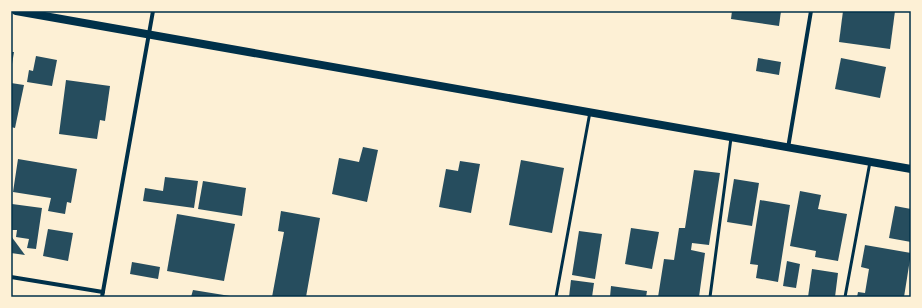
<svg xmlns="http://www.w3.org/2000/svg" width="922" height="308" font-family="'DM Sans',sans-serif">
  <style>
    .building { fill: #264d5e }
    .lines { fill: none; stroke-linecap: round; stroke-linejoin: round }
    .service { stroke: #003049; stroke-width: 3 }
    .minor { stroke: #003049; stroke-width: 4 }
    .secondary { stroke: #003049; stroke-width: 8 }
    .neatline { fill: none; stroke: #003049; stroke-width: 1.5 }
  </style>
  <rect width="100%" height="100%" fill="#fdf0d5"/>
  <g class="building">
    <path d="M 732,11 L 781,11 L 779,26 L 731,19 Z"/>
    <path d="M 843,11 L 895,11 L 890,49 L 839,42 Z"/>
    <path d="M 11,52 L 14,52 L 12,64 L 11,64 Z"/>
    <path d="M 36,56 L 57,60 L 52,86 L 27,82 L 29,70 L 33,71 Z"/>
    <path d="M 758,58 L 781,62 L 779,75 L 756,71 Z"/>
    <path d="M 841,58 L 886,67 L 880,98 L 835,89 Z"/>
    <path d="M 66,80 L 110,86 L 105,121 L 100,120 L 97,139 L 59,134 Z"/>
    <path d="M 11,83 L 24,85 L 15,128 L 11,127 Z"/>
    <path d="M 363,147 L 378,150 L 367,202 L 332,194 L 339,158 L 359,162 Z"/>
    <path d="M 18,159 L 77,169 L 71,203 L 67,202 L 65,214 L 48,211 L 51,198 L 13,192 Z"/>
    <path d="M 521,160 L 564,168 L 552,233 L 509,225 Z"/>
    <path d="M 460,161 L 480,164 L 471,213 L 439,207 L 446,169 L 458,171 Z"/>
    <path d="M 694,170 L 720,173 L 709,245 L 692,243 L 691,250 L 705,253 L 699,297 L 658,297 L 664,259 L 674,260 L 679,228 L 685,228 Z"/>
    <path d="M 165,177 L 198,181 L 194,208 L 143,201 L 145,188 L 163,191 Z"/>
    <path d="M 734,179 L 759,183 L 752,226 L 727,222 Z"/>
    <path d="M 203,181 L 246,188 L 242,216 L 198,209 Z"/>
    <path d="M 800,191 L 821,195 L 818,209 L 847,214 L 838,261 L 815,257 L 816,251 L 790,246 Z"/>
    <path d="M 760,200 L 790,205 L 778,282 L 756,278 L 758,265 L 750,264 Z"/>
    <path d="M 12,204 L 42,208 L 36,249 L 27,248 L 29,239 L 16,237 L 17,230 L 11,230 Z"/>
    <path d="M 895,206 L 911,209 L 911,242 L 889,238 Z"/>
    <path d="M 281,211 L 320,218 L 306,297 L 272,297 L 284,232 L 278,231 Z"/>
    <path d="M 177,214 L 235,224 L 224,281 L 167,271 Z"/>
    <path d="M 631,228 L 659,232 L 652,269 L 625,264 Z"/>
    <path d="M 48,229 L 73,233 L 68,261 L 43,256 Z"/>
    <path d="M 579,231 L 602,234 L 595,279 L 572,275 Z"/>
    <path d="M 11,236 L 25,255 L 11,253 Z"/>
    <path d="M 865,245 L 911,253 L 904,297 L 857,297 L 858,292 L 865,293 L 869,269 L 861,267 Z"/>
    <path d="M 787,261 L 800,264 L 796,288 L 783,286 Z"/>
    <path d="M 132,262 L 160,267 L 158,279 L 130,274 Z"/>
    <path d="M 812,269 L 838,273 L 835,297 L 808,297 Z"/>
    <path d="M 571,280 L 594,283 L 592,297 L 569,297 Z"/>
    <path d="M 611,286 L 647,291 L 646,297 L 610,297 Z"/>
    <path d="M 193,290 L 230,296 L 230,297 L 191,297 Z"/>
  </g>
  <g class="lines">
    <g class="service">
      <path d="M 556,297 L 590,112"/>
      <path d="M 710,297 L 731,138"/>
      <path d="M 845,297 L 870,162"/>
    </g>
    <g class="minor">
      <path d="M 788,148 L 811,11"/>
      <path d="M 11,277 L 103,292"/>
      <path d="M 102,297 L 153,11"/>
    </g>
    <path class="secondary" d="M 16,11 L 911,169"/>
  </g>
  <rect width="922" height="308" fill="none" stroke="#fdf0d5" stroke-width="24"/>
  <rect x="12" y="12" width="898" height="284" class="neatline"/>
</svg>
